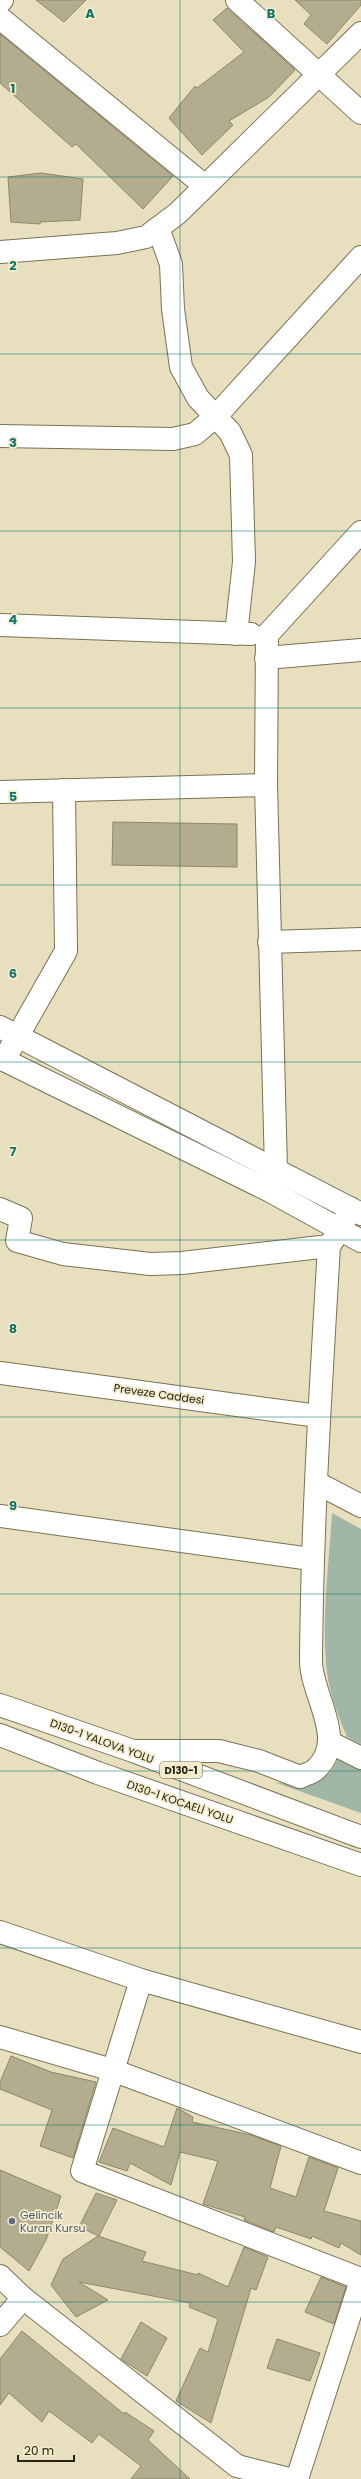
<svg xmlns="http://www.w3.org/2000/svg" width="361" height="2479" font-family="Poppins,sans-serif">
  <style>
    .green { fill: #a0b6a6 }
    .building { fill: #b4ac8f; stroke: #8f8769 }
    .lines { fill: none; stroke-linecap: round; stroke-linejoin: round }
    .minor-casing { stroke: #7a7254; stroke-width: 24 }
    .major-casing { stroke: #7a7254; stroke-width: 24 }
    .highway-casing { stroke: #7a7254; stroke-width: 24 }
    .minor { stroke: #fff; stroke-width: 22 }
    .major { stroke: #fff; stroke-width: 22 }
    .highway { stroke: #fff; stroke-width: 22 }
    .grid { fill: none; stroke: #0f766e; stroke-width: 1; stroke-opacity: 0.55 }
    .service-dot { fill: #5c6f8a; stroke: #f4eccb; stroke-width: 1.5 }
    .labels { text-anchor: middle; stroke-width: 3.5; stroke-linejoin: round; paint-order: stroke }
    .shield { fill: #f4eccb; stroke: #645f4c; stroke-width: 1 }
    .shield-label { font-size: 10px; font-weight: bold; fill: #262216 }
    .street-label { font-size: 11px; fill: #262216; stroke: #f4eccb }
    .service-label { font-size: 11px; fill: #4e5e75; stroke: #f4eccb; text-anchor: start }
    .grid-label { font-size: 13px; text-anchor: middle; font-weight: bold; fill: #0f766e; stroke: #f4eccb; stroke-width: 3.5; stroke-linejoin: round; paint-order: stroke }
  </style>
  <rect width="100%" height="100%" fill="#e7dfbe"/>
  <g class="green">
    <path d="M 332,1513 L 361,1529 L 361,1744 L 347,1737 C 337,1714 328,1688 326,1664 C 322,1614 329,1563 332,1513 Z"/>
    <path d="M 341,1753 L 361,1763 L 361,1813 L 274,1782 L 307,1787 L 331,1772 Z"/>
  </g>
  <g class="building">
    <path d="M 36,0 L 86,0 L 64,22 Z"/>
    <path d="M 295,0 L 361,0 L 361,5 L 327,44 L 304,24 L 311,15 Z"/>
    <path d="M 227,8 L 295,70 L 269,97 L 229,121 L 233,125 L 202,155 L 169,118 L 195,86 L 197,88 L 244,52 L 213,20 Z"/>
    <path d="M 0,34 L 173,176 L 143,209 L 76,144 L 72,147 L 0,83 Z"/>
    <path d="M 41,173 L 83,179 L 80,220 L 40,222 L 40,224 L 11,222 L 8,177 Z"/>
    <path d="M 113,822 L 237,824 L 237,867 L 112,865 Z"/>
    <path d="M 11,2056 L 51,2072 L 96,2082 L 73,2158 L 40,2146 L 52,2110 L 0,2089 L 0,2082 Z"/>
    <path d="M 177,2108 L 193,2117 L 192,2122 L 251,2135 L 281,2146 L 270,2188 L 296,2197 L 309,2157 L 338,2168 L 324,2211 L 361,2221 L 361,2255 L 341,2243 L 339,2248 L 312,2236 L 311,2239 L 276,2227 L 274,2232 L 244,2220 L 245,2217 L 203,2204 L 218,2161 L 180,2152 L 171,2185 L 130,2163 L 127,2171 L 99,2162 L 113,2128 L 164,2147 Z"/>
    <path d="M 0,2170 L 61,2196 L 46,2240 L 29,2271 L 0,2247 Z"/>
    <path d="M 96,2193 L 117,2200 L 99,2236 L 79,2227 Z"/>
    <path d="M 98,2236 L 146,2252 L 142,2261 L 198,2275 L 198,2273 L 228,2287 L 244,2247 L 268,2257 L 256,2290 L 251,2288 L 211,2423 L 176,2401 L 200,2348 L 208,2352 L 218,2319 L 189,2307 L 190,2303 L 79,2282 L 108,2300 L 76,2317 L 51,2285 L 63,2259 Z"/>
    <path d="M 321,2277 L 346,2287 L 334,2324 L 305,2312 Z"/>
    <path d="M 141,2322 L 167,2338 L 147,2376 L 121,2359 Z"/>
    <path d="M 22,2331 L 124,2414 L 125,2412 L 154,2431 L 148,2440 L 190,2479 L 131,2479 L 141,2466 L 99,2434 L 92,2443 L 49,2411 L 42,2422 L 9,2393 L 0,2405 L 0,2359 Z"/>
    <path d="M 277,2339 L 320,2353 L 310,2381 L 267,2368 Z"/>
  </g>
  <g class="lines">
    <defs>
      <g id="minor">
        <path d="M 237,0 L 361,113"/>
        <path d="M 0,2 L 2,0"/>
        <path d="M 0,18 L 205,186"/>
        <path d="M 158,228 L 171,264 L 173,309 L 181,367 L 198,398 L 230,432 L 241,455 L 244,562 L 236,634"/>
        <path d="M 0,252 L 117,243 L 146,237 L 178,213 L 361,33"/>
        <path d="M 0,436 L 173,439 L 195,434 L 216,416 L 361,257"/>
        <path d="M 0,625 L 251,634"/>
        <path d="M 266,658 L 361,650"/>
        <path d="M 0,792 L 266,785"/>
        <path d="M 269,942 L 361,939"/>
        <path d="M 4,1060 L 66,951 L 64,790"/>
        <path d="M 271,1186 L 276,1170 L 266,785 L 267,635 L 361,532"/>
        <path d="M 0,1209 L 21,1218 L 17,1241 L 63,1254 L 150,1264 L 182,1263 L 329,1246"/>
        <path d="M 0,1373 L 318,1416"/>
        <path d="M 317,1483 L 361,1506"/>
        <path d="M 0,1516 L 311,1559"/>
        <path d="M 329,1742 L 361,1758"/>
        <path d="M 134,1751 L 219,1751 L 259,1761 L 300,1777 C 305,1774 313,1773 316,1769 C 348,1740 311,1695 311,1661 C 312,1522 321,1384 329,1246 L 341,1229 L 350,1208"/>
        <path d="M 0,1932 L 141,1980 L 361,2042"/>
        <path d="M 141,1980 L 82,2171 L 361,2279"/>
        <path d="M 0,2037 L 112,2070 L 361,2163"/>
        <path d="M 0,2276 L 23,2298 L 237,2466 L 289,2479"/>
        <path d="M 0,2325 L 23,2298"/>
        <path d="M 297,2479 L 361,2280"/>
      </g>
      <g id="major">
        <path d="M 0,1027 L 361,1214"/>
        <path d="M 0,1058 L 270,1191 L 361,1241"/>
      </g>
      <g id="highway">
        <path d="M 0,1705 L 133,1751 L 361,1837"/>
        <path d="M 0,1735 L 98,1773 L 361,1865"/>
      </g>
    </defs>
    <use href="#minor" class="minor-casing"/>
    <use href="#major" class="major-casing"/>
    <use href="#highway" class="highway-casing"/>
    <use href="#minor" class="minor"/>
    <use href="#major" class="major"/>
    <use href="#highway" class="highway"/>
  </g>
  <path class="grid" d="M 180,0 L 180,2479M 0,177 L 361,177M 0,354 L 361,354M 0,531 L 361,531M 0,708 L 361,708M 0,885 L 361,885M 0,1062 L 361,1062M 0,1240 L 361,1240M 0,1417 L 361,1417M 0,1594 L 361,1594M 0,1771 L 361,1771M 0,1948 L 361,1948M 0,2125 L 361,2125M 0,2302 L 361,2302"/>
  <circle class="service-dot" cx="12" cy="2221" r="4"/>
  <g class="labels">
    <rect class="shield" x="160" y="1762" width="42" height="16" rx="3"/>
    <g class="shield-label">
      <text x="181" y="1774">D130-1</text>
    </g>
    <g class="street-label">
      <text transform="translate(159 1394) rotate(8)" y="4">Preveze Caddesi</text>
      <text transform="translate(102 1741) rotate(20)" y="4">D130-1 YALOVA YOLU</text>
      <text transform="translate(180 1802) rotate(19)" y="4">D130-1 KOCAELİ YOLU</text>
    </g>
    <g class="service-label">
      <text x="20" y="2219">Gelincik<tspan x="20" dy="13">Kuran Kursu</tspan></text>
    </g>
  </g>
  <g class="grid-label">
    <text x="90" y="18">A</text>
    <text x="271" y="18">B</text>
    <text x="13" y="93">1</text>
    <text x="13" y="270">2</text>
    <text x="13" y="447">3</text>
    <text x="13" y="624">4</text>
    <text x="13" y="801">5</text>
    <text x="13" y="978">6</text>
    <text x="13" y="1156">7</text>
    <text x="13" y="1333">8</text>
    <text x="13" y="1510">9</text>
  </g>
  <path d="M18 2455v6h56v-6" fill="none" stroke="#262216" stroke-width="2"/>
  <text x="24" y="2455" font-size="12" fill="#262216" stroke="#f4eccb" stroke-width="3" paint-order="stroke">20 m</text>
</svg>
